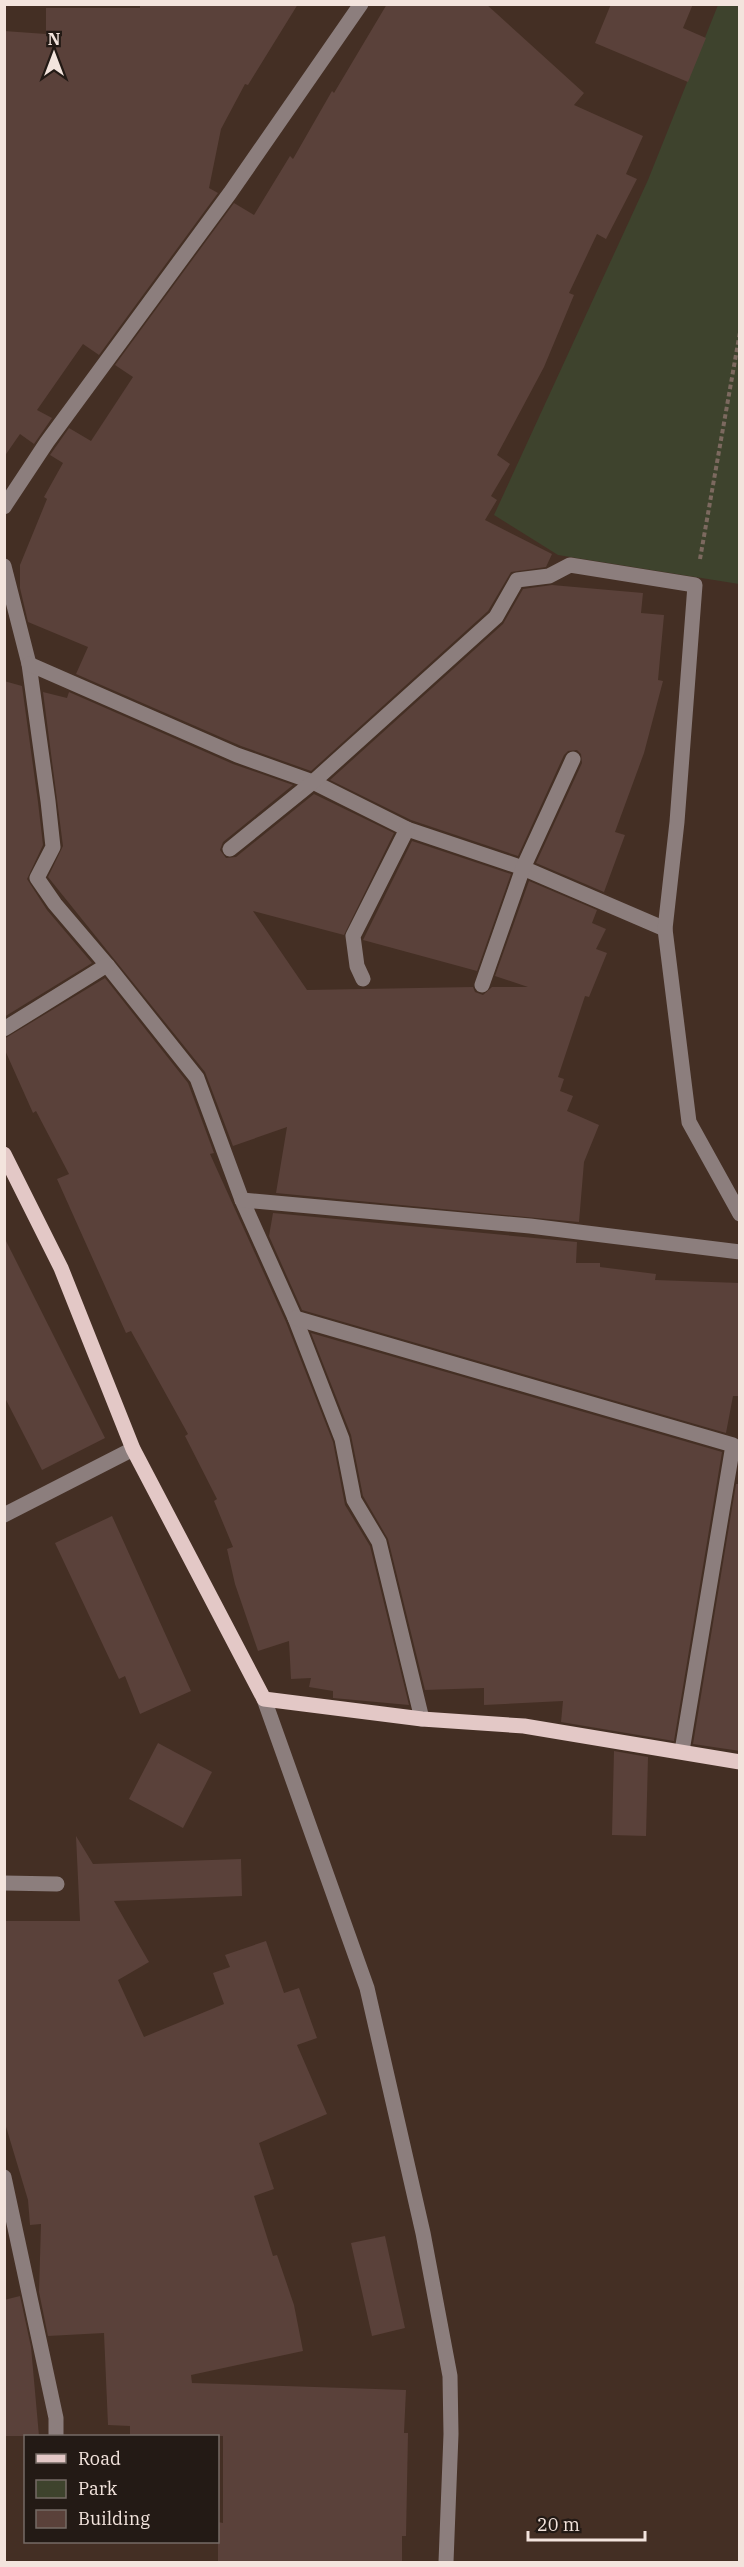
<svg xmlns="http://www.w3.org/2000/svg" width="744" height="2567" font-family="'IBM Plex Serif',serif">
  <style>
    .green { fill: #3e432d }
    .building { fill: #5a413a }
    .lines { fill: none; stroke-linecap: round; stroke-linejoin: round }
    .path { stroke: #7c695f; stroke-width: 4; stroke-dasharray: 4.5 3; stroke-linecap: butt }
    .minor { stroke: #8c7e7d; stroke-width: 15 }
    .major { stroke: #e3c8c6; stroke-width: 15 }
  </style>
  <rect width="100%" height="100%" fill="#442f24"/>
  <path class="green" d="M 718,5 L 739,5 L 739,584 L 558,555 L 494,515 L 648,180 Z"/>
  <g class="building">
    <path d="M 157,4 L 298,4 L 248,85 L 245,84 L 221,129 L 209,188 L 218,193 L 99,355 L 83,344 L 37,410 L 52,418 L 34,444 L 20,434 L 4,457 L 4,31 L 46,34 L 46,8 L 140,8 L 140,5 Z"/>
    <path d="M 387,4 L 486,4 L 584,93 L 574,105 L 643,136 L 626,174 L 637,179 L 606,239 L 597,234 L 569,293 L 574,295 L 544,367 L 497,455 L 510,464 L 491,496 L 497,500 L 485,520 L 552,554 L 546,567 L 511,572 L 488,611 L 311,771 L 241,746 L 76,674 L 88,647 L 28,622 L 20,588 L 20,565 L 47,499 L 44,497 L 63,463 L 50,455 L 69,428 L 91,441 L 133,377 L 115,365 L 234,203 L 254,215 L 290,156 L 293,159 L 332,91 L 334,93 Z"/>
    <path d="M 611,4 L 693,4 L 683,28 L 706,38 L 688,82 L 595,43 Z"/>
    <path d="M 552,585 L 643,593 L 641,613 L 664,615 L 658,680 L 663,681 L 644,753 L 615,832 L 625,835 L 604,892 L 536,863 L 582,763 L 581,754 L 577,750 L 568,751 L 564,755 L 518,856 L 411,820 L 330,780 L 503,624 L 523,589 Z"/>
    <path d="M 4,681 L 22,686 L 38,802 L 43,845 L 27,879 L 47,910 L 92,963 L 4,1017 Z"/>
    <path d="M 43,692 L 67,698 L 69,692 L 233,764 L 293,785 L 223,842 L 220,850 L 226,858 L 236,857 L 314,794 L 394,833 L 344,935 L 253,911 L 307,990 L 473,987 L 475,992 L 483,995 L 492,987 L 528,987 L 495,976 L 529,881 L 597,910 L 592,923 L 606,929 L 596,949 L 607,953 L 589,997 L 585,996 L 558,1077 L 564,1079 L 560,1091 L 573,1096 L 567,1111 L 599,1125 L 584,1162 L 579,1222 L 276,1193 L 287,1127 L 233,1146 L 205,1072 L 48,877 L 63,846 Z"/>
    <path d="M 412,841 L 511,874 L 477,971 L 363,940 Z"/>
    <path d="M 105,978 L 188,1083 L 214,1153 L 210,1154 L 286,1322 L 333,1442 L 345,1505 L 370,1546 L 409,1705 L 333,1698 L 333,1691 L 309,1687 L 311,1678 L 291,1679 L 289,1641 L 258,1651 L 235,1584 L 227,1549 L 233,1547 L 214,1501 L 217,1499 L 185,1436 L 188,1434 L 131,1331 L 126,1333 L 57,1179 L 69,1174 L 36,1111 L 33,1113 L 4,1048 L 4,1039 Z"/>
    <path d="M 273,1213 L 577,1242 L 576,1263 L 600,1263 L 600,1267 L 656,1274 L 655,1280 L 740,1283 L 738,1396 L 733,1396 L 726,1433 L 302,1310 L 269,1236 Z"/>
    <path d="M 4,1237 L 105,1438 L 42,1470 L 4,1396 Z"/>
    <path d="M 311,1333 L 722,1452 L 674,1741 L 561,1722 L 563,1701 L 484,1705 L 484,1688 L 425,1690 L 388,1539 L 363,1496 L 351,1435 Z"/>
    <path d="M 736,1484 L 740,1484 L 740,1751 L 693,1744 Z"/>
    <path d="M 112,1516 L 191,1691 L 140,1714 L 125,1676 L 119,1679 L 55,1543 Z"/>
    <path d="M 158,1743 L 212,1772 L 183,1828 L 129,1799 Z"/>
    <path d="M 614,1751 L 648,1757 L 646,1836 L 612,1835 Z"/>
    <path d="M 76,1836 L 93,1864 L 241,1859 L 242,1896 L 114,1901 L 149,1962 L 118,1980 L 144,2037 L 224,2004 L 213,1973 L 230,1967 L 225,1955 L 266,1941 L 284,1993 L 299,1988 L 317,2038 L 297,2045 L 327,2114 L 259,2143 L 274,2189 L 254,2196 L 273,2256 L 277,2255 L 294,2305 L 303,2351 L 191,2375 L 192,2383 L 406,2390 L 404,2433 L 408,2433 L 406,2536 L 402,2536 L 402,2562 L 218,2562 L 218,2522 L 223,2523 L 223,2436 L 130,2436 L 130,2426 L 108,2425 L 104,2333 L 48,2336 L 39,2292 L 41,2224 L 30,2225 L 28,2200 L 4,2120 L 4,1921 L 80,1921 Z"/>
    <path d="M 385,2236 L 405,2328 L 372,2336 L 351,2243 Z"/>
    <path d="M 20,2296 L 31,2347 L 39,2436 L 4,2436 L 4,2300 Z"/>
  </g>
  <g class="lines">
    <path class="path" d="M 700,559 L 740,332"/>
    <g class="minor">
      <path d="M 4,507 L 47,442 L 230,193 L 361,4"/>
      <path d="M 4,566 L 29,664 L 48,801 L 53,847 L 37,878 L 55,904 L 107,965 L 197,1078 L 242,1200 L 295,1318 L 342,1439 L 354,1500 L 379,1542 L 422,1719"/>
      <path d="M 29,664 L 237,755 L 313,782 L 407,829 L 523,868 L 665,929"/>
      <path d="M 230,849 L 313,782 L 496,617 L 517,580 L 549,576 L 570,565 L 695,585 L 677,822 L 665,929 L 689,1122 L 740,1214"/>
      <path d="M 363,979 L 357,966 L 353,936 L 407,829"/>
      <path d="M 482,985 L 523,868 L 573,759"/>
      <path d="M 4,1029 L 107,965"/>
      <path d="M 242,1200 L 530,1226 L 740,1252"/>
      <path d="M 295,1318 L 733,1445 L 682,1751"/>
      <path d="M 4,1515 L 133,1449"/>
      <path d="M 264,1699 L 367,1988 L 423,2233 L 450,2376 L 451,2434 L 446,2562"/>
      <path d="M 4,1883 L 57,1884"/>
      <path d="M 4,2177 L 56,2418 L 56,2436"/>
    </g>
    <path class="major" d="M 4,1154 L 61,1268 L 133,1449 L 264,1699 L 422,1719 L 524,1726 L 740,1762"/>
  </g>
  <rect width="744" height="2567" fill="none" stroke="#f3e4dd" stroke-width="12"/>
  <rect x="24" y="2435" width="195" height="108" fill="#231a15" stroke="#766b65" stroke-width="1.5"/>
  <rect x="36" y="2454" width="30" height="9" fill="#e3c8c6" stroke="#766b65" stroke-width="1.5"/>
  <text x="78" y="2465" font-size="18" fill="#f3e4dd">Road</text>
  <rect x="36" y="2480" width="30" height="18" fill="#3e432d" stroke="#766b65" stroke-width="1.5"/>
  <text x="78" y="2495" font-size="18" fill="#f3e4dd">Park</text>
  <rect x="36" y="2510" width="30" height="18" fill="#5a413a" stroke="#766b65" stroke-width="1.5"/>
  <text x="78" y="2525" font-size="18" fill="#f3e4dd">Building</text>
  <g transform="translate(54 54)" stroke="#231a15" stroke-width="4.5" paint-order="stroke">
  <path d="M0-4.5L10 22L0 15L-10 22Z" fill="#f3e4dd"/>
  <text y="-9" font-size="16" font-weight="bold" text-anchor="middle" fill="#f3e4dd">N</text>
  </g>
  <path d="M528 2531v9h117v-9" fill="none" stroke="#f3e4dd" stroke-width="3"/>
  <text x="537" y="2531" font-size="18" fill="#f3e4dd" stroke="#231a15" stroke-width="4.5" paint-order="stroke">20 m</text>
</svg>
